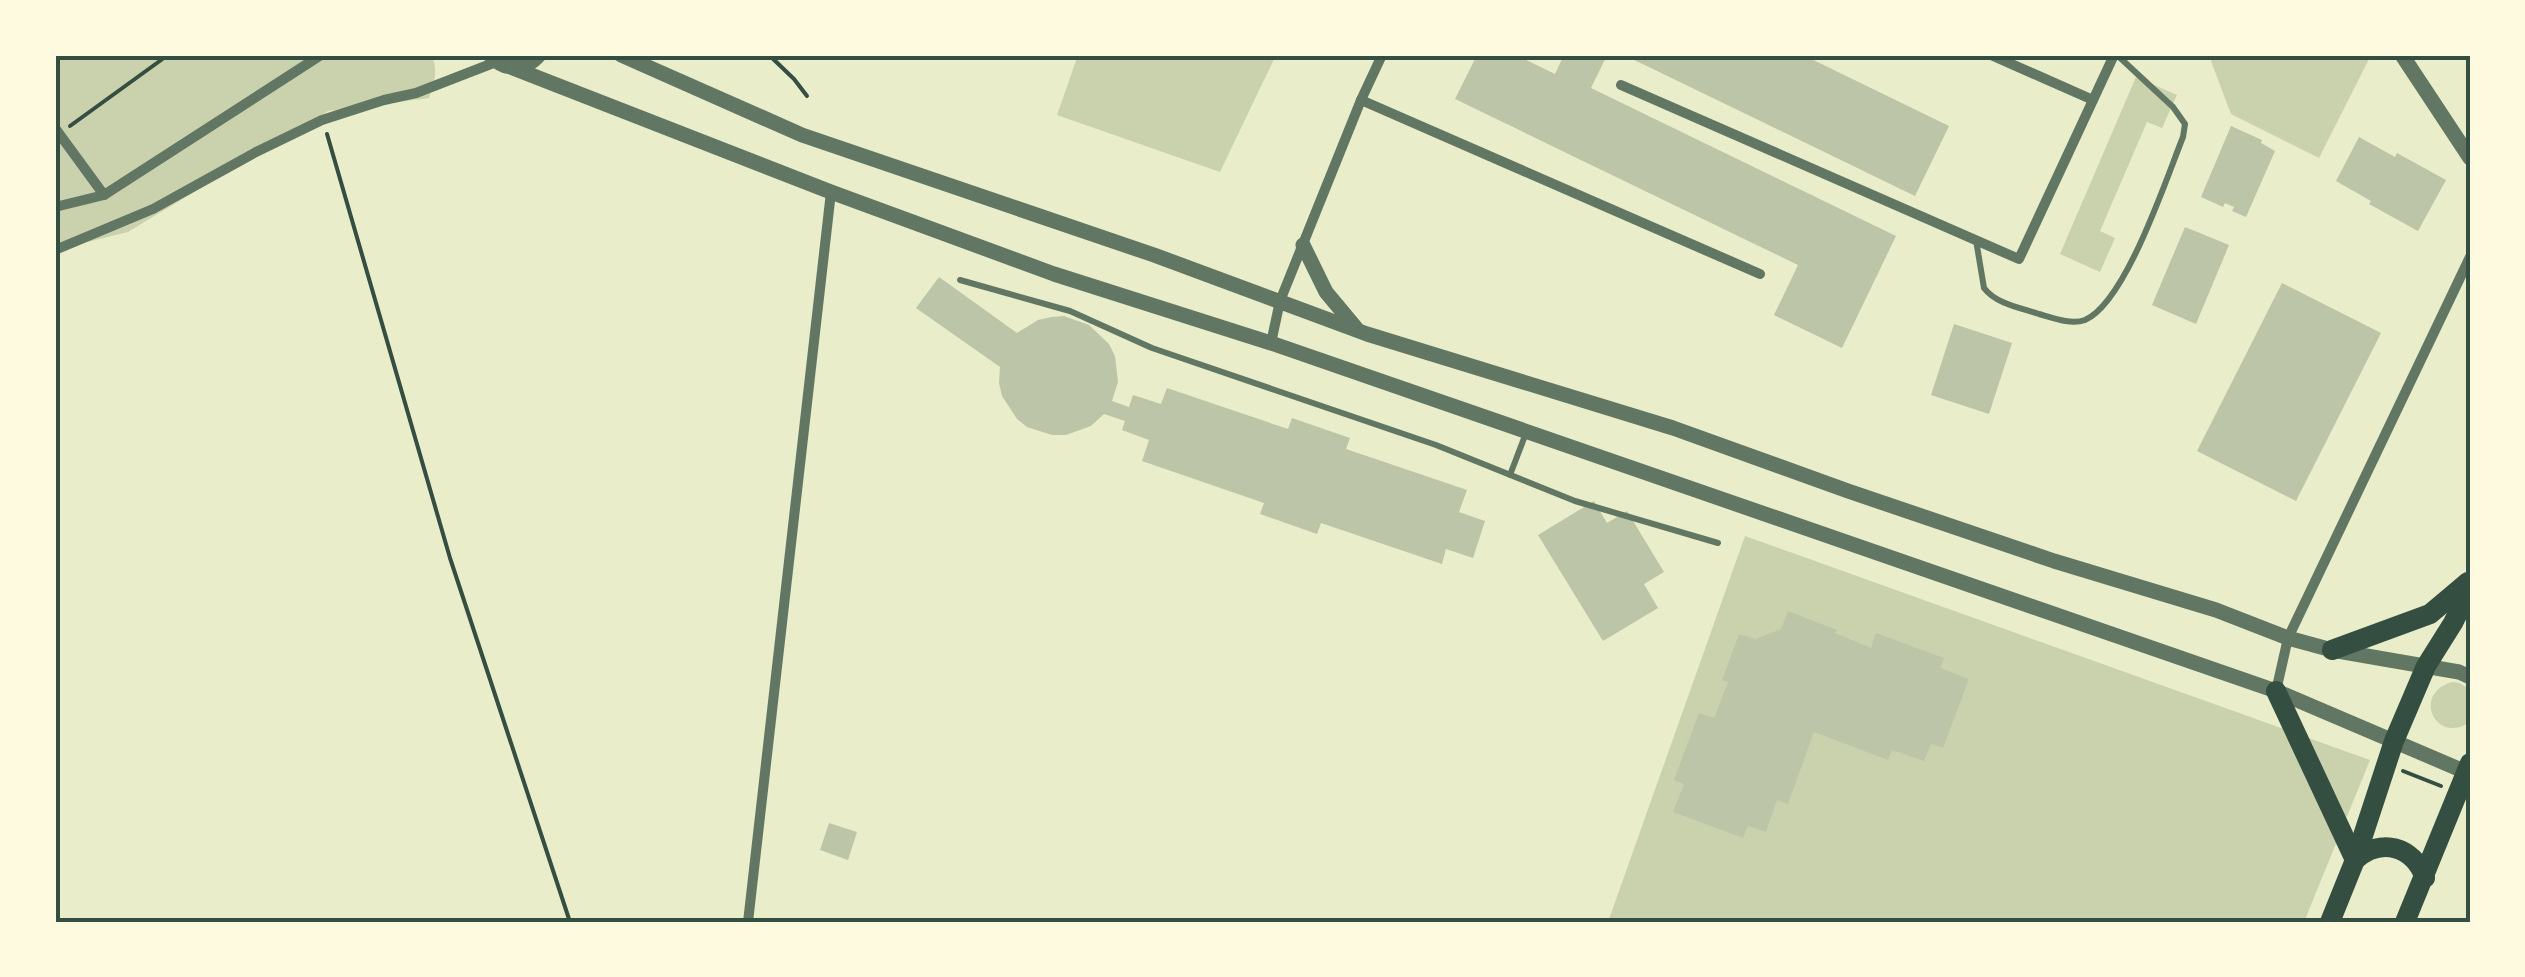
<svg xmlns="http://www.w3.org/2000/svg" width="2525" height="977" font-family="Cabin,sans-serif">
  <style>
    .green { fill: #cad2ad }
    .building { fill: #bcc5a7 }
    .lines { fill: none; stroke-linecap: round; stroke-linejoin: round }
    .path { stroke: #344e41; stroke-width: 4 }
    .service { stroke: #617663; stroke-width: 6 }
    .minor { stroke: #617663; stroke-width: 10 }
    .tertiary { stroke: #617663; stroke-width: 15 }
    .primary { stroke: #344e41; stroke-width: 20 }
    .neatline { fill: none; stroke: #344e41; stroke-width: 4 }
  </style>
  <rect width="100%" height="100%" fill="#e9edc9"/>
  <g class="green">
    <path d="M 55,55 L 431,55 C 439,70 434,82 429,98 L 328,111 L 128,232 L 55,250 Z"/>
    <path d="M 1078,55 L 1276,55 L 1220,172 L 1057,115 Z"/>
    <path d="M 2214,55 L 2367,55 L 2370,57 L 2319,158 L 2231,114 L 2211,61 Z"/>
    <path d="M 2136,77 L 2177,95 L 2162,128 L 2147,122 L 2100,231 L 2115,238 L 2100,272 L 2060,254 Z"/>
    <path d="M 1745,536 L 2370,760 L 2304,922 L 1608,922 Z"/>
    <path d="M 2453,682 L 2459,683 L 2470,689 L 2470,722 C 2435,746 2411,692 2453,682 Z"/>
  </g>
  <g class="building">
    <path d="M 1477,55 L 1516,55 L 1555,74 L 1564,55 L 1607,55 L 1591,88 L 1896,236 L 1842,348 L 1774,315 L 1798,265 L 1455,99 Z"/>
    <path d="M 1624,55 L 1803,55 L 1949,126 L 1915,196 Z"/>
    <path d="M 2231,126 L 2262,140 L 2261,143 L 2275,151 L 2246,217 L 2232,211 L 2234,207 L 2225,203 L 2223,207 L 2201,197 Z"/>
    <path d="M 2359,137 L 2395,157 L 2397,153 L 2446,180 L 2418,231 L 2369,204 L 2371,201 L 2336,181 Z"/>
    <path d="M 2185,227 L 2229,245 L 2196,324 L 2152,305 Z"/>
    <path d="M 939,277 L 1017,333 L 1038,320 L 1051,317 L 1064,316 L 1089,325 L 1109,344 L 1115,356 L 1118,382 L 1112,401 L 1129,407 L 1133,395 L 1161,404 L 1167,388 L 1288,429 L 1292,418 L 1350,438 L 1346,449 L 1467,490 L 1459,512 L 1485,521 L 1473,558 L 1446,549 L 1442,564 L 1321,523 L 1317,534 L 1260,514 L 1264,503 L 1142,461 L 1149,440 L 1122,430 L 1125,421 L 1104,414 L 1091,426 L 1066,435 L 1052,435 L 1027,427 L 1017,419 L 1002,396 L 999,383 L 1000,367 L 916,308 Z"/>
    <path d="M 2282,283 L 2381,333 L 2296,501 L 2197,451 Z"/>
    <path d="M 1954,324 L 2012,343 L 1989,414 L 1931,395 Z"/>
    <path d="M 1594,501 L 1607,523 L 1627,511 L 1664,572 L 1644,584 L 1658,608 L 1603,641 L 1538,535 Z"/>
    <path d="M 1788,611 L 1837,630 L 1835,633 L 1871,648 L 1876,633 L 1944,658 L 1940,668 L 1969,679 L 1943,748 L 1931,744 L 1924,761 L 1892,750 L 1888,760 L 1814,732 L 1788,804 L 1777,800 L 1766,832 L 1748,826 L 1743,838 L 1673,812 L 1684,784 L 1674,780 L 1699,713 L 1714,718 L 1728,682 L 1722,680 L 1739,634 L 1755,639 L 1781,629 Z"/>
    <path d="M 829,823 L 857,832 L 848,860 L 820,850 Z"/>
  </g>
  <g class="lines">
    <g class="path">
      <path d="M 769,55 L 794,79 L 807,96"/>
      <path d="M 70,126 L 168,55"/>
      <path d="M 327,134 L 450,558 L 570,922"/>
      <path d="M 2403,771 L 2441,786"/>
    </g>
    <g class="service">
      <path d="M 1976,240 L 1984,288 C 1996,304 2021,308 2039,314 C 2053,318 2071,325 2085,320 C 2126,302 2166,179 2183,137 L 2185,124 L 2173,107 L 2117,55"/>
      <path d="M 960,280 L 1070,311 L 1152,348 L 1436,445 L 1575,501 L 1718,543"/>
      <path d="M 1510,475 L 1526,433"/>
    </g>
    <g class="minor">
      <path d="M 1991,55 L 2093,100"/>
      <path d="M 1621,85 L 2019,259 L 2114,55"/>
      <path d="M 1361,100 L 1760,274"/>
      <path d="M 55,128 L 104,195"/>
      <path d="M 55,207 L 104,195 L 321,55"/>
      <path d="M 55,250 L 153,209 L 256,152 L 322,120 L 384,100 L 416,93 L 496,62"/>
      <path d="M 1271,343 L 1280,301 L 1361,100 L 1382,55"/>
      <path d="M 2276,691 L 2288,638 L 2470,257"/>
      <path d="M 748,922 L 831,192"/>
    </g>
    <g class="tertiary">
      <path d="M 490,55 C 505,72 525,71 539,55"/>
      <path d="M 621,55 L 802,135 L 1154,255 L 1367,334 L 1673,428 L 1848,491 L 2054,561 L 2216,610 L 2288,638 L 2332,650 L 2459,672 L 2470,677"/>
      <path d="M 2402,55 L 2470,158"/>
      <path d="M 513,68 L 831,192 L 1054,274 L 1271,343 L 2276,691 L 2466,772"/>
      <path d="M 1303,245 L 1326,292 L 1356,328"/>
    </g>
    <g class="primary">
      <path d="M 2332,650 L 2430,614 L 2468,582"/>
      <path d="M 2276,691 L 2355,860 C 2381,837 2413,846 2425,878"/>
      <path d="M 2330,922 L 2355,860 L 2394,741 L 2426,666 L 2453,623 L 2470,589"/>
      <path d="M 2405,922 L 2470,763"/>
    </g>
  </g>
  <rect width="2525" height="977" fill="none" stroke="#fefae0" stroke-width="115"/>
  <rect x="58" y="58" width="2410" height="862" class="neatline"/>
</svg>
